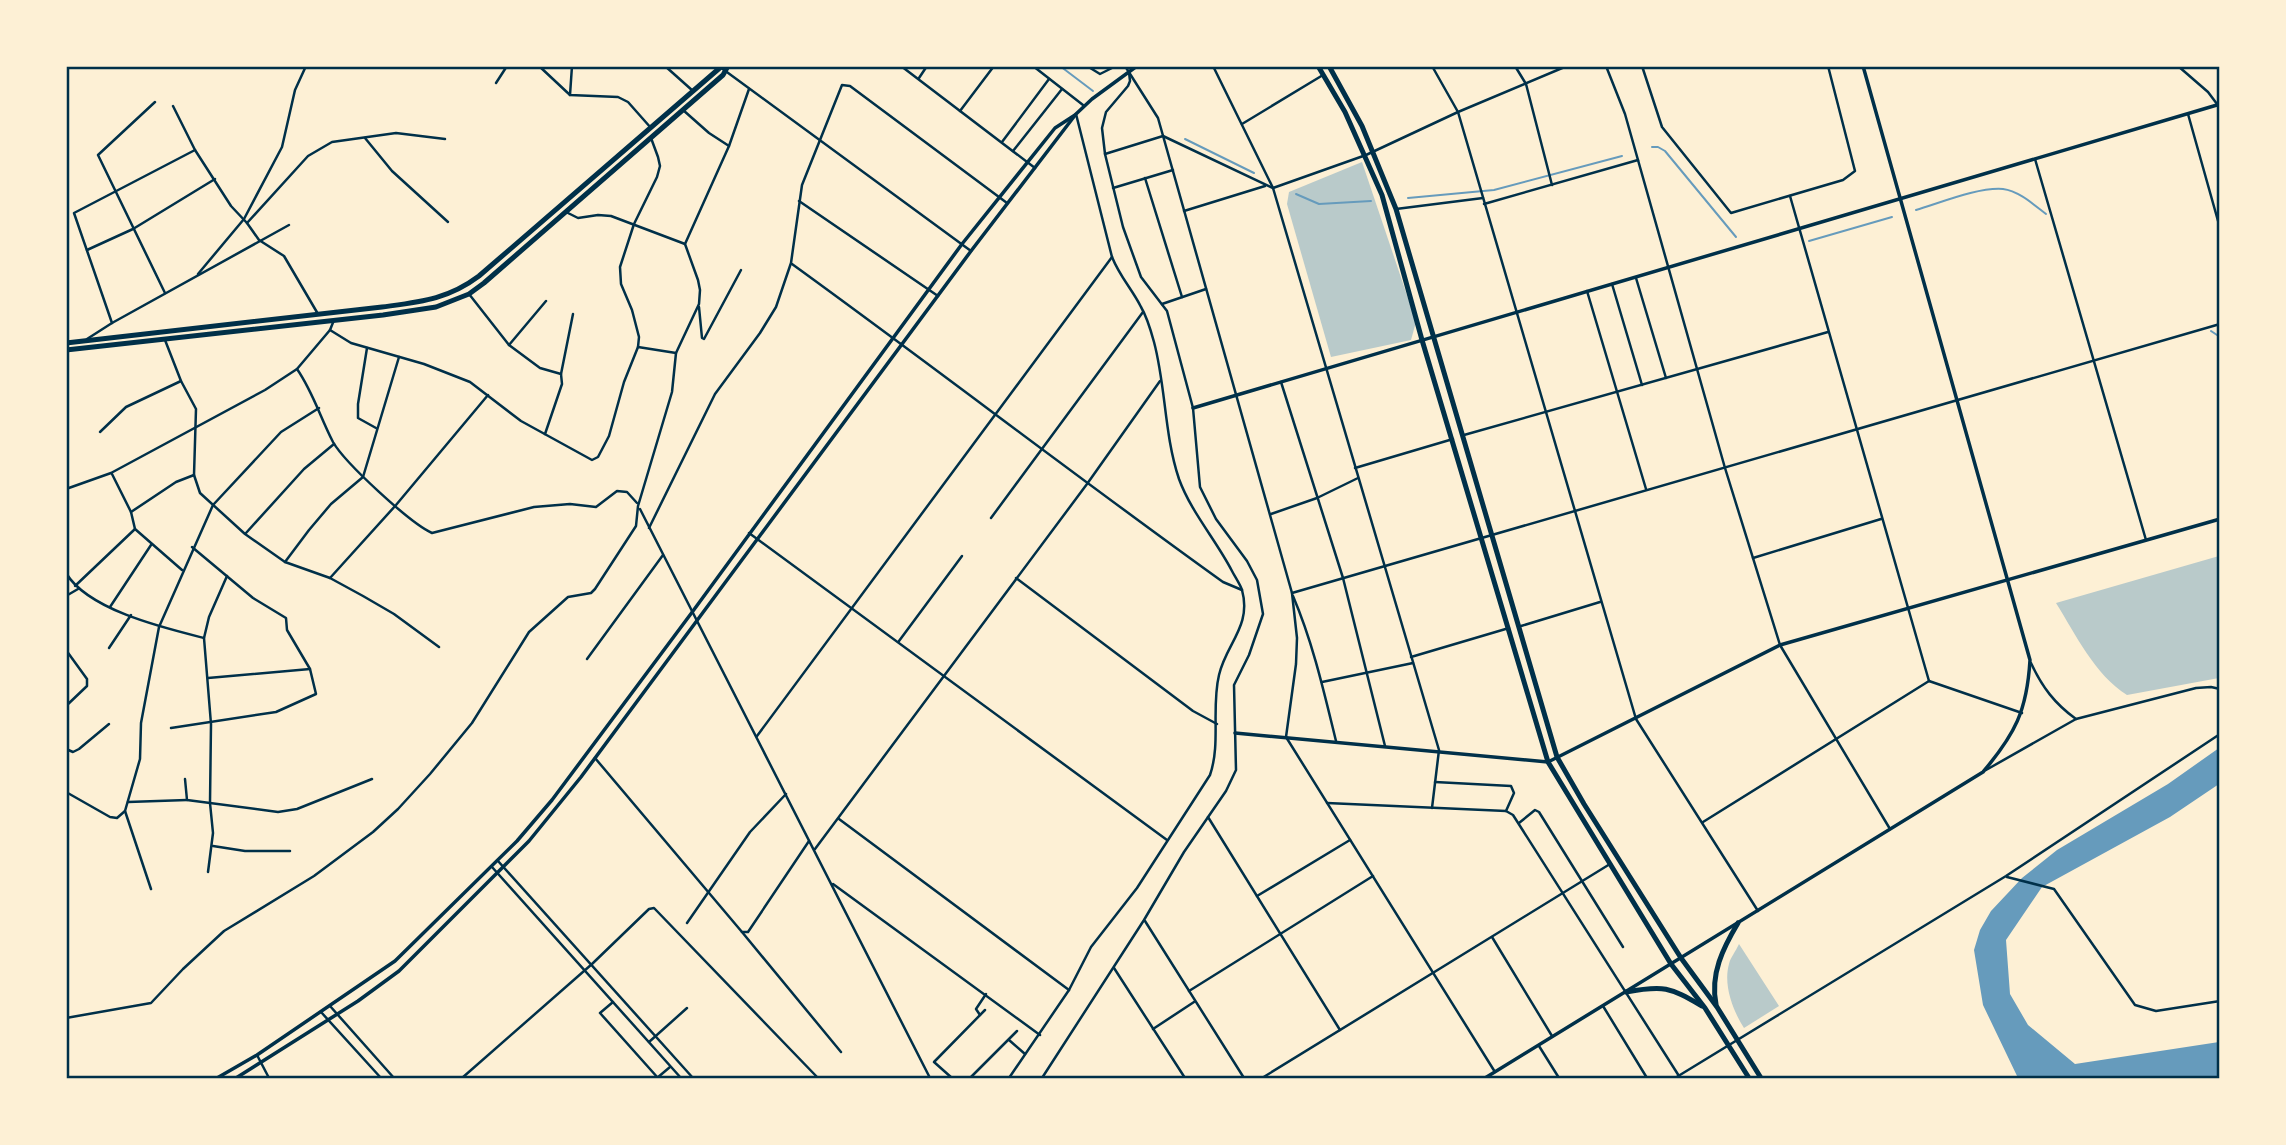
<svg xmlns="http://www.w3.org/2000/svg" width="2286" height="1145" font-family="'Noto Sans',sans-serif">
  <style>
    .green { fill: #b9caca }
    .water { fill: #669bbc }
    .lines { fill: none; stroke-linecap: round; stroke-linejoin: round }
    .stream { stroke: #669bbc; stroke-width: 2 }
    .minor { stroke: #003049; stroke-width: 2.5 }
    .tertiary { stroke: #003049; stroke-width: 3.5 }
    .trunk { stroke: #003049; stroke-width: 5 }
    .neatline { fill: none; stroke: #003049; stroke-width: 2.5 }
  </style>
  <rect width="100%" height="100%" fill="#fdf0d5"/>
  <g class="green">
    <path d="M 1362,162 L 1416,322 L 1411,340 L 1331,357 L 1287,204 L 1289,192 Z"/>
    <path d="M 2219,556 L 2219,678 L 2127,695 C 2095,675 2076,635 2056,603 Z"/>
    <path d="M 1739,944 L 1779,1006 L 1744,1028 C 1733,1011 1723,985 1729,964 C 1730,958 1736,951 1739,944 Z"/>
  </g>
  <path class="water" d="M 2219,748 L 2219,784 L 2170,817 L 2042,887 L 2006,940 L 2010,994 L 2028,1025 L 2075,1064 L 2219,1042 L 2219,1078 L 2018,1078 L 1983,1005 L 1974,950 L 1980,930 L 1991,911 L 2022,878 L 2057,850 L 2168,784 Z"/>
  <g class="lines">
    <g class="stream">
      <path d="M 1060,66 L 1093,91"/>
      <path d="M 1185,139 L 1254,173"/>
      <path d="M 1652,147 L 1658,147 L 1665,151 L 1736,237"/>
      <path d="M 1296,194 L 1319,204 L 1371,201"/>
      <path d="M 1408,198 L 1494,190 L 1622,156"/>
      <path d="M 1916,210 C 1940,203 1978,187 2003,189 C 2019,191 2034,205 2046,214"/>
      <path d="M 1809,241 L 1892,217"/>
      <path d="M 2211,331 L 2220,337"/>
    </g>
    <g class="minor">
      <path d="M 539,66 L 570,95 L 618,97 L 628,102 L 651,128"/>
      <path d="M 665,66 L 693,91"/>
      <path d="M 901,66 L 1035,168"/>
      <path d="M 1033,66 L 1083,105"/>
      <path d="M 1087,66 L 1100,74 L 1116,66"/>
      <path d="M 1125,66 L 1158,118 L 1292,593 L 1297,638 L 1296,664 L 1286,737 L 1495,1072"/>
      <path d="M 1213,66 L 1273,188 L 1439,750 L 1432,808"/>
      <path d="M 1432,66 L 1458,112 L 1636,719 L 1758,911"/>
      <path d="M 1515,66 L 1526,84 L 1552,185"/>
      <path d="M 1606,66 L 1625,114 L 1725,468 L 1780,645 L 1890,829"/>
      <path d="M 1642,66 L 1662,127 L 1731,213 L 1843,180 L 1855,171 L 1828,66"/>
      <path d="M 2178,66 L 2208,92 L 2220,108"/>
      <path d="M 720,67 L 971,251"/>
      <path d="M 919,78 L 927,66"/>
      <path d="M 496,83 L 507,66"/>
      <path d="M 570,95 L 572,66"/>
      <path d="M 155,102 L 98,155 L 165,293"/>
      <path d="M 173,106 L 195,150 L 231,206 L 247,223 L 259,240 L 284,256 L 318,314"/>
      <path d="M 683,110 L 709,133 L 729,146"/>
      <path d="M 960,111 L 994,66"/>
      <path d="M 2188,114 L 2220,228"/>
      <path d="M 1242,124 L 1323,75"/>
      <path d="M 365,138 L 392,171 L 448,222"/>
      <path d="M 1002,142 L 1049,79"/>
      <path d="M 1013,151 L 1062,89"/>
      <path d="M 1105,154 L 1163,136 L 1273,188 L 1366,155 L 1458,112 L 1567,66"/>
      <path d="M 2035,159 L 2146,540"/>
      <path d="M 1145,178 L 1182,297"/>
      <path d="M 1113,188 L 1173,170"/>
      <path d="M 1790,196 L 1929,681"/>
      <path d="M 799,201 L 938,296"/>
      <path d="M 1484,204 L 1638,160"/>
      <path d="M 1396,209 L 1483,198"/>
      <path d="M 1184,211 L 1265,186"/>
      <path d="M 566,212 L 578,218 L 598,215 L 611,216 L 685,244"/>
      <path d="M 247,223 L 308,156 L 332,142 L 396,133 L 445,139"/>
      <path d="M 87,250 L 133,229 L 215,179"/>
      <path d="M 792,264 C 937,369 1078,478 1223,582 L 1242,590"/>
      <path d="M 198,274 L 244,219 L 282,147 L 295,90 L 306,66"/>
      <path d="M 1636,278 L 1666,378"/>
      <path d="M 1612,284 L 1642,385"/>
      <path d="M 1587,291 L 1646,489"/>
      <path d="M 469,294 L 509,345 L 540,368 L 561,374 L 562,384 L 545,434"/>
      <path d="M 1162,304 L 1206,289"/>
      <path d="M 699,307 L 702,338 L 704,339 L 741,270"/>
      <path d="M 112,323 L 74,213 L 195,150"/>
      <path d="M 330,330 L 351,343 L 424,364 L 470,382 L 521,421 L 592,460 L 598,457 L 609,436 L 624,382 L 638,347 L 639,337 L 632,310 L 621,284 L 620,267 L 634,224 L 657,177 L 660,166 L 658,157 L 651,138"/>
      <path d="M 87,339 L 112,323 L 289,225"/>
      <path d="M 165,340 L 181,381 L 196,409 L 194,475 L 200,493 L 245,534 L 285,562 L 330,578 L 363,596 L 394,614 L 439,647"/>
      <path d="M 509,345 L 546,301"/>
      <path d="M 638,347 L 676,353"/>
      <path d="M 367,348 L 358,404 L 358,418 L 376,428"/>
      <path d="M 297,369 C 313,392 320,417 333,442 C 345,463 410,523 432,533 L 534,507 L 570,504 L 596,507 L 617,491 L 627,492 L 637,503"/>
      <path d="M 561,374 L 573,314"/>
      <path d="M 1281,382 L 1343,578 L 1385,746"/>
      <path d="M 100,432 L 126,407 L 181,381"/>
      <path d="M 1464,435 L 1828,332"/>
      <path d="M 1355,468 L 1453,439"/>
      <path d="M 112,474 L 131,512 L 135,529 L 182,570"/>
      <path d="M 66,489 L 111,473 L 265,390 L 297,369 L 330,330 L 334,320"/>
      <path d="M 640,509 L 930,1078"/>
      <path d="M 131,512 L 176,482 L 194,475"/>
      <path d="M 1271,514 L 1317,498 L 1358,478"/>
      <path d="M 991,518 L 1143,312"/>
      <path d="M 649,528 L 715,394 L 760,333 L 776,307 L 791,263 L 802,185 L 842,85 L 850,86 L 1007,203"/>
      <path d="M 246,533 L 304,469 L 334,444"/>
      <path d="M 749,533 L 1167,840"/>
      <path d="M 1753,558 L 1881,519"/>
      <path d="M 285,562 L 309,530 L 331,504 L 363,477 L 399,357"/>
      <path d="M 66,573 C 88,610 164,628 204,638"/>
      <path d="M 330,578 L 396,505 L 488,395"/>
      <path d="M 1016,578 L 1193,711 L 1217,724"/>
      <path d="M 75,586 L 135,529"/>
      <path d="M 1292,593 L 2220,324"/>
      <path d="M 66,596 L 78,589"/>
      <path d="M 1293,596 C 1313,643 1324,692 1336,741"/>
      <path d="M 110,607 L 151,545"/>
      <path d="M 1521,626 L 1600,602"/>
      <path d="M 899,641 L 962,556"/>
      <path d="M 109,648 L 131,615"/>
      <path d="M 66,650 L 87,679 L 87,686 L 66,706"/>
      <path d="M 1411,657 L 1509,628"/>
      <path d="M 587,659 L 663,555"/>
      <path d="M 2031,663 C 2042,687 2055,704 2076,719"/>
      <path d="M 208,678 L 310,669"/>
      <path d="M 1929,681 L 2022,713"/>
      <path d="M 1322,682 L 1413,663"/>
      <path d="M 171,728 L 276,712 L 316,694 L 310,669 L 287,630 L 286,618 L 253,598 L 192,547"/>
      <path d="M 757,736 L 1112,257"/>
      <path d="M 66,749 L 73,752 L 79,749 L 109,724"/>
      <path d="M 595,758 L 742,932 L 748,932 L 809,841"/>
      <path d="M 1986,770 L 2076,719 L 2196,688 L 2211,687 L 2220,689"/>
      <path d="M 185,779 L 187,800 L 278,812 L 297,809 L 372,779"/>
      <path d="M 1435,782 L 1511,786 L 1514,793 L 1506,811"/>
      <path d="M 66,792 L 110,817 L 117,818 L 125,811"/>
      <path d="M 128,802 L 187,800"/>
      <path d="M 1327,803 L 1506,811 L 1513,815 L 1679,1076"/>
      <path d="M 1208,817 L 1340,1030"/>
      <path d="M 839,819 L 1069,990"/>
      <path d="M 1703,822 L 1929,681"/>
      <path d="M 1519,823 L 1535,810 L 1539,812 L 1623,947"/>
      <path d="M 213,846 L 245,851 L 290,851"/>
      <path d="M 815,849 L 1087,484 L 1160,381"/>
      <path d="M 498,861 L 693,1078"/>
      <path d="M 492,867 L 681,1078"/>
      <path d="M 208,872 L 213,833 L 210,803 L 211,724 L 204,638 L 209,617 L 227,576"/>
      <path d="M 2007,877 L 2054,889 L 2135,1005 L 2156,1011 L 2220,1001"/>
      <path d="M 833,884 L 1040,1035"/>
      <path d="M 151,889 L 125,811 L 140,759 L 141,723 L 159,627 L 213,505 L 281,432 L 319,408"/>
      <path d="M 1257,896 L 1350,840"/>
      <path d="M 1145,921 L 1244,1078"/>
      <path d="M 687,923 L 750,832 L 786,794"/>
      <path d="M 742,932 L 841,1052"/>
      <path d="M 1492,937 L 1552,1036"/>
      <path d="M 1114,968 L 1185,1078"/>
      <path d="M 1189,991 L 1373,876"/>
      <path d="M 613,1002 L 600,1013 L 658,1078"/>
      <path d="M 330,1006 L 394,1078"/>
      <path d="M 1603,1006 L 1647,1078"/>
      <path d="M 321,1012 L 381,1078"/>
      <path d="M 980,1015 L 976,1009 L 986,994"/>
      <path d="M 66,1018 L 151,1003 L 183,969 L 224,931 L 314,876 L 373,832 L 398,809 L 430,774 L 472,723 L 529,632 L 568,597 L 591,593 L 595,589 L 636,526 L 638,506 L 672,392 L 676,353 L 699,304 L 700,290 L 698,280 L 685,244 L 729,146 L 749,89"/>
      <path d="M 1153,1029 L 1194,1002"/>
      <path d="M 1009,1040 L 1025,1054"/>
      <path d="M 649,1042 L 687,1008"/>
      <path d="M 1539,1046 L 1559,1078"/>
      <path d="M 257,1055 L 269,1078"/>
      <path d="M 462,1078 L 592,964 L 649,909 L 654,908 L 818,1078"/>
      <path d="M 657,1078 L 670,1067"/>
      <path d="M 952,1078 L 934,1062 L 985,1010"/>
      <path d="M 970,1078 L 1017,1031"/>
      <path d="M 1009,1078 L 1069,990 L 1091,947 L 1137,888 L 1210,775 C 1221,743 1211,708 1219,675 C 1226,644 1252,626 1242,590 C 1240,584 1235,577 1232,571 C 1216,540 1191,512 1179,479 C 1164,434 1166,387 1154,342 C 1151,331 1147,317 1141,307 C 1132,289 1120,277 1112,257 L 1076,114"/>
      <path d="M 1042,1078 L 1144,920 L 1184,852 L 1226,791 L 1236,770 L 1234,685 L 1249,655 L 1263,614 L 1257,580 L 1247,561 L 1216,519 L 1200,487 L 1193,408 L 1167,311 L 1141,277 L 1123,227 L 1105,154 L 1102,128 L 1106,112 L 1128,86 L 1130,81 L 1129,72"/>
      <path d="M 1262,1078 L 1610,864"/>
      <path d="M 1675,1078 L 2006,876 L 2220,734"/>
    </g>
    <g class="tertiary">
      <path d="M 1193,408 L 2217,105"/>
      <path d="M 1235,733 L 1548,762 L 1780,645 L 2220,519"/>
      <path d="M 217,1078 L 257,1055 L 395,961 L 517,841 L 552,800 L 693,611 L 962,244 L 1055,128 L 1075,115"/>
      <path d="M 236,1078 L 358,1001 L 399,971 L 529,841 L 581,777 L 971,251 L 1076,114 L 1092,99 L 1137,66"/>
      <path d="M 1485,1078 L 1983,772 C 2015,734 2027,711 2030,660 L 1863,66"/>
    </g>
    <g class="trunk">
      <path d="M 1318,66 L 1345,112 L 1382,195 L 1422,340 L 1548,762 L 1671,964 L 1705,1008 L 1749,1078"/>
      <path d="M 1329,66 L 1362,126 L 1396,209 L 1557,757 L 1584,804 L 1681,958 L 1717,1007 L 1761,1078"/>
      <path d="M 66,343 L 382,307 C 419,302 447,300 479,276 L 722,66"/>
      <path d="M 66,350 L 383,315 L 436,307 L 469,294 L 484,283 L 723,75 L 728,66"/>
      <path d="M 1626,992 C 1664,985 1669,987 1702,1006"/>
      <path d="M 1716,1004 C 1710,974 1723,948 1738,923"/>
    </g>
  </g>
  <rect width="2286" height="1145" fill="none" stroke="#fdf0d5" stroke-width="136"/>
  <rect x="68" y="68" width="2150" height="1009" class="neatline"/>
</svg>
